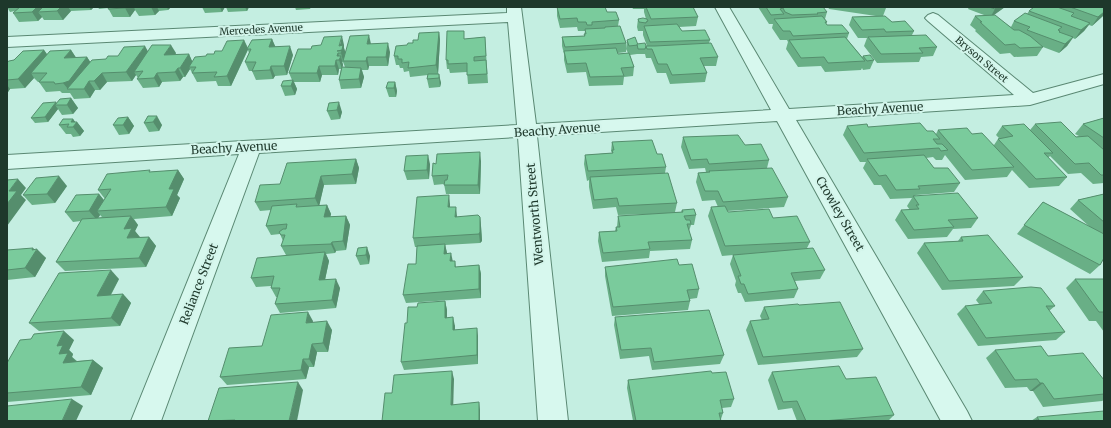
<svg xmlns="http://www.w3.org/2000/svg" width="1111" height="428" font-family="Merriweather,serif">
  <style>
    .lines { fill: none; stroke-linecap: round; stroke-linejoin: round }
    .minor-casing { stroke: #5a8873; stroke-width: 2 }
    .minor { fill: #d7f8ee; fill-rule: evenodd }
    .wall { fill: #69af86; fill-rule: evenodd }
    .shaded-wall { fill: #558e6d }
    .building { fill: #7acb9c; stroke: #558e6d }
    .labels { text-anchor: middle; stroke-width: 4; stroke-linejoin: round; paint-order: stroke }
    .far-street-label { font-size: 10px; fill: #1e382b; stroke: #d3f5eb }
    .street-label { font-size: 12px; fill: #1e382b; stroke: #d3f5eb }
  </style>
  <rect width="100%" height="100%" fill="#c4eee1"/>
  <g class="lines">
    <defs>
      <path id="minor" d="M 507,7 L 521,7 L 536,124 L 771,110 L 715,7 L 729,7 L 789,109 L 1014,95 L 928,21 L 925,18 L 928,15 L 933,13 L 938,15 L 1033,93 L 1104,74 L 1104,84 L 1030,105 L 796,120 L 967,411 L 972,421 L 941,421 L 777,121 L 537,136 L 568,421 L 538,421 L 518,137 L 259,153 L 161,421 L 131,421 L 239,154 L 7,169 L 7,155 L 517,125 L 508,22 L 7,47 L 7,37 L 507,13 Z"/>
    </defs>
    <use href="#minor" class="minor-casing"/>
    <use href="#minor" class="minor"/>
  </g>
  <g class="wall">
    <path d="M 7,7 L 94,7 L 91,10 L 71,11 L 63,20 L 44,20 L 42,17 L 38,21 L 19,22 L 13,13 L 15,11 L 10,12 Z"/>
    <path d="M 98,7 L 181,7 L 170,8 L 168,10 L 159,11 L 155,15 L 139,16 L 135,10 L 130,17 L 113,17 L 108,8 L 99,9 Z"/>
    <path d="M 202,7 L 225,7 L 222,12 L 205,13 Z"/>
    <path d="M 226,7 L 249,7 L 247,11 L 228,12 Z"/>
    <path d="M 295,7 L 311,7 L 310,9 L 296,10 Z"/>
    <path d="M 557,7 L 607,12 L 619,20 L 618,26 L 626,43 L 626,52 L 618,53 L 618,54 L 628,53 L 626,49 L 627,40 L 637,44 L 647,46 L 643,35 L 643,31 L 638,31 L 637,27 L 638,19 L 646,19 L 644,12 L 644,9 L 633,9 L 632,7 L 693,7 L 698,17 L 696,26 L 679,27 L 682,31 L 710,40 L 709,43 L 718,57 L 716,66 L 704,66 L 707,73 L 705,82 L 670,84 L 666,73 L 657,73 L 651,58 L 646,58 L 645,54 L 637,54 L 637,53 L 637,54 L 630,55 L 634,67 L 633,76 L 624,77 L 623,85 L 589,86 L 586,72 L 567,73 L 564,60 L 564,54 L 562,46 L 562,37 L 584,36 L 585,31 L 578,31 L 577,27 L 560,28 L 557,16 Z"/>
    <path d="M 758,7 L 823,7 L 827,12 L 825,19 L 827,22 L 826,24 L 827,25 L 849,33 L 847,39 L 862,57 L 863,56 L 874,60 L 870,69 L 863,70 L 862,68 L 861,70 L 825,72 L 821,66 L 798,67 L 786,49 L 788,42 L 787,40 L 780,40 L 772,28 L 773,24 L 769,24 Z"/>
    <path d="M 828,7 L 886,7 L 886,8 L 883,16 L 892,22 L 914,31 L 912,35 L 937,47 L 933,56 L 921,57 L 919,62 L 877,63 L 864,46 L 867,38 L 858,38 L 849,25 L 852,17 L 876,16 L 829,9 Z"/>
    <path d="M 969,7 L 1005,7 L 993,15 L 1011,27 L 1014,21 L 1027,14 L 1029,11 L 1034,7 L 1104,7 L 1104,15 L 1092,26 L 1089,25 L 1084,31 L 1075,39 L 1073,38 L 1067,46 L 1059,53 L 1043,47 L 1037,56 L 1014,57 L 1010,53 L 1000,54 L 975,31 L 976,30 L 970,25 L 975,16 L 984,15 L 968,9 Z"/>
    <path d="M 439,32 L 440,40 L 438,74 L 441,83 L 440,87 L 429,88 L 427,79 L 428,75 L 410,77 L 409,71 L 404,72 L 403,68 L 400,68 L 399,65 L 396,65 L 394,56 L 407,45 Z"/>
    <path d="M 485,37 L 488,83 L 468,84 L 467,72 L 450,73 L 449,69 L 447,69 L 446,60 L 465,39 Z"/>
    <path d="M 272,39 L 275,47 L 293,55 L 287,75 L 275,76 L 273,79 L 256,80 L 252,71 L 249,71 L 245,62 L 249,53 L 248,50 L 231,86 L 218,86 L 216,81 L 197,82 L 190,69 L 185,77 L 183,77 L 180,81 L 162,82 L 159,87 L 143,88 L 137,79 L 138,78 L 136,75 L 132,81 L 107,82 L 100,90 L 95,90 L 90,98 L 74,99 L 70,93 L 62,93 L 60,91 L 46,92 L 39,82 L 38,82 L 34,78 L 25,88 L 10,89 L 8,92 L 7,92 L 7,62 L 44,50 L 47,54 L 71,50 L 76,58 L 87,57 L 90,62 L 106,59 L 118,56 L 148,52 L 176,53 L 175,55 L 189,54 L 192,62 L 222,51 L 244,40 L 248,48 Z"/>
    <path d="M 371,44 L 390,52 L 388,66 L 369,66 L 368,70 L 362,70 L 364,77 L 361,88 L 341,89 L 339,80 L 341,69 L 339,69 L 338,75 L 322,75 L 320,82 L 294,82 L 297,89 L 295,95 L 285,96 L 281,86 L 292,80 L 289,73 L 311,49 L 344,45 L 344,48 L 345,52 ZM 342,62 L 343,62 L 345,67 L 342,67 L 343,65 Z"/>
    <path d="M 395,82 L 397,91 L 396,97 L 389,97 L 386,88 Z"/>
    <path d="M 71,98 L 78,108 L 73,114 L 62,115 L 58,109 L 48,122 L 35,123 L 31,118 L 57,103 Z"/>
    <path d="M 329,103 L 342,112 L 340,119 L 331,120 L 327,111 Z"/>
    <path d="M 148,116 L 162,125 L 159,131 L 149,132 L 144,123 Z"/>
    <path d="M 128,117 L 134,126 L 129,134 L 119,135 L 113,125 Z"/>
    <path d="M 1104,118 L 1104,183 L 1093,184 L 1081,173 L 1068,174 L 1050,156 L 1048,158 L 1067,177 L 1059,186 L 1029,188 L 1012,170 L 1007,177 L 965,180 L 945,155 L 942,160 L 936,160 L 933,157 L 926,158 L 934,168 L 960,183 L 954,192 L 916,195 L 915,196 L 978,218 L 971,228 L 953,229 L 947,237 L 908,239 L 895,220 L 901,210 L 910,210 L 907,206 L 912,198 L 890,199 L 881,185 L 874,185 L 863,168 L 866,162 L 860,162 L 843,135 L 847,126 L 927,131 L 936,134 L 938,130 L 972,134 L 994,145 L 998,139 L 999,138 L 996,135 L 1002,126 L 1030,130 L 1035,124 L 1076,137 L 1079,136 L 1075,134 L 1083,124 Z"/>
    <path d="M 73,119 L 75,122 L 77,122 L 84,131 L 80,136 L 73,137 L 71,134 L 66,134 L 59,125 Z"/>
    <path d="M 683,137 L 745,145 L 769,160 L 767,168 L 788,197 L 784,207 L 727,211 L 728,212 L 773,218 L 810,242 L 807,248 L 825,270 L 820,279 L 795,281 L 798,289 L 794,298 L 745,302 L 741,293 L 738,293 L 735,285 L 736,281 L 730,264 L 733,255 L 722,256 L 708,216 L 711,207 L 718,207 L 715,200 L 702,201 L 696,182 L 698,173 L 706,172 L 705,168 L 689,169 L 681,147 Z"/>
    <path d="M 612,142 L 657,154 L 666,167 L 665,173 L 677,203 L 675,212 L 681,212 L 682,210 L 696,215 L 694,225 L 691,225 L 689,231 L 692,240 L 690,249 L 650,251 L 649,258 L 602,262 L 598,241 L 599,232 L 615,231 L 616,227 L 617,227 L 618,216 L 655,214 L 618,215 L 616,207 L 593,209 L 589,187 L 589,180 L 587,181 L 584,164 L 585,155 L 612,153 L 611,151 Z"/>
    <path d="M 356,159 L 359,168 L 356,184 L 324,185 L 319,205 L 327,205 L 331,214 L 330,217 L 346,216 L 350,225 L 346,250 L 336,251 L 335,253 L 326,254 L 329,261 L 325,280 L 340,288 L 336,308 L 280,313 L 275,304 L 277,297 L 276,297 L 271,288 L 271,286 L 256,287 L 251,278 L 286,255 L 281,246 L 283,241 L 280,234 L 271,235 L 266,226 L 271,210 L 260,211 L 255,202 L 280,184 Z"/>
    <path d="M 481,161 L 480,194 L 446,194 L 444,184 L 434,185 L 432,176 Z"/>
    <path d="M 430,164 L 429,179 L 407,180 L 404,171 Z"/>
    <path d="M 178,170 L 184,179 L 177,195 L 180,198 L 172,216 L 134,219 L 138,225 L 135,231 L 139,237 L 149,237 L 156,246 L 146,267 L 65,271 L 56,262 L 81,221 L 73,222 L 65,212 L 99,194 L 104,200 L 105,199 L 98,190 L 151,172 ZM 100,215 L 102,217 L 98,218 Z"/>
    <path d="M 67,186 L 55,203 L 32,205 L 23,195 Z"/>
    <path d="M 1104,194 L 1104,258 L 1100,265 L 1090,274 L 1017,234 L 1043,202 L 1090,227 L 1070,209 L 1078,200 Z"/>
    <path d="M 450,204 L 450,207 L 457,217 L 480,217 L 481,226 L 482,241 L 480,243 L 445,245 L 447,253 L 452,261 L 455,261 L 456,267 L 479,265 L 481,274 L 481,298 L 406,303 L 403,295 L 416,264 L 417,247 L 415,247 L 413,238 Z"/>
    <path d="M 961,237 L 1023,277 L 1014,286 L 942,290 L 917,253 L 924,243 L 958,241 Z"/>
    <path d="M 358,248 L 370,256 L 369,264 L 360,265 L 356,256 Z"/>
    <path d="M 7,250 L 35,250 L 46,258 L 35,277 L 7,280 Z"/>
    <path d="M 679,265 L 699,289 L 697,298 L 690,299 L 690,301 L 688,310 L 612,316 L 605,276 L 605,267 Z"/>
    <path d="M 119,279 L 111,295 L 123,294 L 131,303 L 120,326 L 39,331 L 29,323 Z"/>
    <path d="M 1075,279 L 1104,279 L 1104,332 L 1096,321 L 1089,321 L 1066,288 Z"/>
    <path d="M 983,291 L 1055,306 L 1049,311 L 1065,332 L 1056,340 L 978,346 L 957,314 L 965,306 L 979,304 L 976,300 Z"/>
    <path d="M 445,301 L 447,310 L 447,318 L 455,326 L 455,330 L 478,336 L 478,364 L 404,370 L 401,362 L 407,323 L 417,307 Z"/>
    <path d="M 799,305 L 863,349 L 857,357 L 758,365 L 746,330 L 750,321 L 762,320 L 760,316 L 764,307 Z"/>
    <path d="M 615,317 L 724,355 L 720,364 L 652,370 L 649,356 L 620,359 L 614,325 Z"/>
    <path d="M 313,321 L 312,323 L 332,330 L 328,352 L 317,352 L 314,367 L 309,367 L 306,379 L 227,385 L 220,377 L 262,346 Z"/>
    <path d="M 74,340 L 69,350 L 73,354 L 72,357 L 77,361 L 93,360 L 103,368 L 91,395 L 7,402 L 7,363 Z"/>
    <path d="M 995,350 L 1048,356 L 1104,380 L 1104,400 L 1102,401 L 1043,407 L 1033,391 L 1030,391 L 1027,387 L 1005,388 L 986,358 Z"/>
    <path d="M 772,372 L 846,379 L 894,415 L 888,421 L 797,421 L 792,408 L 778,410 L 768,380 Z"/>
    <path d="M 712,373 L 734,399 L 731,407 L 722,408 L 723,413 L 721,419 L 721,421 L 633,421 L 627,388 L 628,380 Z"/>
    <path d="M 1037,417 L 1104,421 L 1031,421 Z"/>
  </g>
  <g class="shaded-wall">
    <path d="M 37,7 L 51,7 L 38,12 L 42,17 L 38,21 L 32,12 Z"/>
    <path d="M 61,7 L 68,7 L 71,11 L 63,20 L 57,11 Z"/>
    <path d="M 89,7 L 94,7 L 91,10 Z"/>
    <path d="M 126,7 L 138,7 L 134,7 L 135,10 L 130,17 L 125,8 Z"/>
    <path d="M 151,7 L 157,7 L 159,11 L 155,15 Z"/>
    <path d="M 167,7 L 170,7 L 170,8 L 168,10 Z"/>
    <path d="M 220,7 L 225,7 L 222,12 Z"/>
    <path d="M 245,7 L 249,7 L 247,11 Z"/>
    <path d="M 997,7 L 1005,7 L 990,18 L 995,9 Z"/>
    <path d="M 1104,12 L 1104,15 L 1092,26 L 1098,17 Z"/>
    <path d="M 1090,23 L 1084,31 L 1075,39 L 1081,30 Z"/>
    <path d="M 439,32 L 440,40 L 438,74 L 436,65 Z"/>
    <path d="M 369,35 L 371,44 L 367,44 Z"/>
    <path d="M 342,36 L 344,45 L 344,48 L 346,54 L 343,61 L 341,53 L 338,53 Z"/>
    <path d="M 1073,37 L 1067,46 L 1059,53 L 1065,44 Z"/>
    <path d="M 272,39 L 276,48 L 269,47 Z"/>
    <path d="M 244,40 L 248,49 L 231,86 L 227,76 Z"/>
    <path d="M 388,43 L 390,52 L 388,66 L 386,57 Z"/>
    <path d="M 171,45 L 176,53 L 169,64 L 164,55 Z"/>
    <path d="M 145,46 L 150,55 L 134,72 L 136,75 L 132,81 L 126,72 Z"/>
    <path d="M 290,46 L 293,55 L 287,75 L 284,66 Z"/>
    <path d="M 44,50 L 50,59 L 31,73 L 34,78 L 25,88 L 18,79 Z"/>
    <path d="M 71,50 L 77,59 L 64,58 Z"/>
    <path d="M 338,53 L 340,59 L 341,56 L 343,65 L 342,69 L 339,60 L 337,56 Z"/>
    <path d="M 189,54 L 193,63 L 189,67 L 190,69 L 185,77 L 180,68 Z"/>
    <path d="M 87,57 L 93,66 L 68,89 L 63,83 Z"/>
    <path d="M 367,57 L 369,66 L 368,70 L 366,61 Z"/>
    <path d="M 336,60 L 339,69 L 338,75 L 335,66 Z"/>
    <path d="M 271,66 L 275,76 L 273,79 L 270,70 Z"/>
    <path d="M 319,66 L 322,75 L 320,82 L 317,73 Z"/>
    <path d="M 178,68 L 183,77 L 180,81 L 175,72 Z"/>
    <path d="M 361,68 L 364,77 L 361,88 L 359,79 Z"/>
    <path d="M 102,73 L 107,82 L 100,90 L 94,81 Z"/>
    <path d="M 157,73 L 162,82 L 159,87 L 154,78 Z"/>
    <path d="M 439,74 L 441,83 L 440,87 L 439,78 Z"/>
    <path d="M 293,80 L 297,89 L 295,95 L 291,86 Z"/>
    <path d="M 89,81 L 95,90 L 90,98 L 84,89 Z"/>
    <path d="M 395,82 L 397,91 L 396,97 L 394,88 Z"/>
    <path d="M 7,85 L 10,89 L 8,92 L 7,90 Z"/>
    <path d="M 71,98 L 78,108 L 73,114 L 67,105 Z"/>
    <path d="M 56,102 L 58,105 L 55,105 L 58,109 L 48,122 L 45,117 Z"/>
    <path d="M 339,102 L 342,112 L 340,119 L 337,110 Z"/>
    <path d="M 157,116 L 162,125 L 159,131 L 153,122 Z"/>
    <path d="M 128,117 L 134,126 L 129,134 L 123,125 Z"/>
    <path d="M 73,119 L 76,123 L 77,122 L 84,131 L 80,136 L 73,127 L 71,122 Z"/>
    <path d="M 480,152 L 481,161 L 480,194 L 478,185 Z"/>
    <path d="M 428,155 L 430,164 L 429,179 L 427,170 Z"/>
    <path d="M 356,159 L 359,168 L 356,184 L 352,174 Z"/>
    <path d="M 178,170 L 184,179 L 177,195 L 180,198 L 172,216 L 166,207 L 169,189 Z"/>
    <path d="M 59,176 L 67,186 L 55,203 L 47,194 Z"/>
    <path d="M 321,176 L 324,185 L 319,207 L 315,198 Z"/>
    <path d="M 18,179 L 26,188 L 21,195 L 26,200 L 7,226 L 7,204 L 9,191 Z"/>
    <path d="M 99,194 L 106,203 L 97,211 L 100,215 L 97,220 L 89,211 Z"/>
    <path d="M 449,195 L 450,204 L 450,216 L 448,207 Z"/>
    <path d="M 327,205 L 331,214 L 328,227 L 324,217 Z"/>
    <path d="M 456,207 L 457,216 L 457,226 L 455,217 Z"/>
    <path d="M 131,216 L 138,225 L 135,231 L 140,237 L 127,238 L 124,229 Z"/>
    <path d="M 346,216 L 350,225 L 346,250 L 343,241 Z"/>
    <path d="M 480,217 L 481,226 L 482,241 L 480,243 L 479,234 Z"/>
    <path d="M 149,237 L 156,246 L 146,267 L 139,258 Z"/>
    <path d="M 332,242 L 336,251 L 335,253 L 331,244 Z"/>
    <path d="M 445,244 L 447,253 L 446,263 L 444,254 Z"/>
    <path d="M 367,247 L 370,256 L 369,264 L 366,255 Z"/>
    <path d="M 33,248 L 36,251 L 37,249 L 46,258 L 35,277 L 25,268 Z"/>
    <path d="M 325,252 L 329,261 L 323,289 L 319,280 Z"/>
    <path d="M 451,253 L 453,262 L 450,261 Z"/>
    <path d="M 479,265 L 481,274 L 481,298 L 479,289 Z"/>
    <path d="M 111,270 L 119,279 L 105,305 L 97,296 Z"/>
    <path d="M 336,279 L 340,288 L 336,308 L 332,300 Z"/>
    <path d="M 123,294 L 131,303 L 120,326 L 111,318 Z"/>
    <path d="M 445,301 L 447,310 L 447,327 L 445,318 Z"/>
    <path d="M 308,312 L 313,321 L 310,332 L 306,323 Z"/>
    <path d="M 453,317 L 455,326 L 455,339 L 453,330 Z"/>
    <path d="M 327,321 L 332,330 L 328,352 L 323,343 Z"/>
    <path d="M 477,328 L 478,336 L 478,364 L 477,355 Z"/>
    <path d="M 64,331 L 74,340 L 69,350 L 73,354 L 72,357 L 77,362 L 63,363 L 59,354 L 57,346 Z"/>
    <path d="M 312,344 L 317,352 L 314,367 L 309,359 Z"/>
    <path d="M 303,359 L 309,367 L 306,379 L 301,370 Z"/>
    <path d="M 93,360 L 103,368 L 91,395 L 81,387 Z"/>
    <path d="M 452,371 L 454,379 L 453,413 L 451,405 Z"/>
    <path d="M 298,382 L 303,390 L 297,421 L 289,421 Z"/>
    <path d="M 1040,383 L 1043,383 L 1033,391 L 1030,391 Z"/>
    <path d="M 72,399 L 83,406 L 76,421 L 62,421 Z"/>
    <path d="M 479,402 L 480,410 L 480,421 L 479,421 Z"/>
  </g>
  <g class="building">
    <path d="M 20,7 L 37,7 L 32,12 L 13,13 Z"/>
    <path d="M 43,7 L 61,7 L 57,11 L 38,12 Z"/>
    <path d="M 109,7 L 126,7 L 125,8 L 108,9 Z"/>
    <path d="M 557,7 L 605,7 L 607,12 L 616,12 L 619,20 L 592,22 L 592,25 L 587,25 L 586,22 L 578,22 L 577,18 L 560,19 Z"/>
    <path d="M 646,7 L 693,7 L 698,17 L 651,19 Z"/>
    <path d="M 766,7 L 823,7 L 827,12 L 817,13 L 818,14 L 792,15 L 785,12 L 783,8 L 780,9 L 784,14 L 771,15 Z"/>
    <path d="M 989,7 L 997,7 L 995,9 Z"/>
    <path d="M 1034,7 L 1057,7 L 1074,13 L 1071,16 L 1090,23 L 1081,30 L 1029,11 Z"/>
    <path d="M 1070,7 L 1104,7 L 1104,12 L 1098,17 Z"/>
    <path d="M 1025,13 L 1062,27 L 1058,30 L 1060,31 L 1059,32 L 1073,37 L 1065,44 L 1027,30 L 1030,27 L 1014,21 Z"/>
    <path d="M 995,15 L 1014,30 L 1019,30 L 1030,36 L 1043,47 L 1020,48 L 1015,44 L 1005,45 L 980,22 L 982,22 L 975,16 Z"/>
    <path d="M 822,16 L 827,22 L 825,22 L 827,25 L 842,25 L 849,33 L 793,36 L 790,31 L 783,31 L 774,19 Z"/>
    <path d="M 885,16 L 892,22 L 905,21 L 914,31 L 886,32 L 884,29 L 862,30 L 852,17 Z"/>
    <path d="M 643,18 L 647,19 L 648,21 L 646,22 L 646,23 L 639,22 L 638,19 Z"/>
    <path d="M 677,24 L 682,31 L 705,30 L 710,40 L 650,42 L 644,26 Z"/>
    <path d="M 620,26 L 626,43 L 565,47 L 562,37 L 585,36 L 584,34 L 586,34 L 585,29 L 605,28 L 605,27 Z"/>
    <path d="M 447,31 L 464,31 L 464,39 L 485,37 L 486,56 L 474,57 L 474,61 L 486,60 L 487,74 L 467,75 L 467,63 L 448,64 L 448,60 L 446,60 Z"/>
    <path d="M 439,32 L 436,65 L 408,68 L 409,62 L 402,63 L 402,59 L 398,59 L 398,56 L 394,56 L 396,46 L 407,45 L 408,43 L 413,43 L 413,40 L 418,40 L 419,33 Z"/>
    <path d="M 369,35 L 367,44 L 388,43 L 386,57 L 367,57 L 366,61 L 343,61 L 350,36 Z"/>
    <path d="M 926,35 L 937,47 L 919,48 L 923,53 L 881,54 L 868,37 Z"/>
    <path d="M 342,36 L 339,46 L 343,45 L 342,50 L 337,51 L 342,51 L 341,53 L 338,53 L 337,56 L 341,56 L 339,60 L 336,60 L 335,66 L 319,66 L 317,73 L 289,73 L 298,49 L 311,49 L 312,46 L 321,45 L 324,37 Z"/>
    <path d="M 635,37 L 638,45 L 629,46 L 627,40 Z"/>
    <path d="M 845,37 L 865,61 L 828,63 L 824,57 L 801,58 L 789,40 Z"/>
    <path d="M 272,39 L 269,47 L 290,46 L 284,66 L 271,66 L 270,70 L 252,71 L 256,62 L 245,62 L 251,49 L 247,49 L 252,40 Z"/>
    <path d="M 244,40 L 227,76 L 214,77 L 217,72 L 192,73 L 196,67 L 189,67 L 195,57 L 206,56 L 207,54 L 214,54 L 215,51 L 222,51 L 227,41 Z"/>
    <path d="M 645,43 L 646,46 L 645,49 L 638,49 L 637,44 Z"/>
    <path d="M 711,43 L 718,57 L 700,58 L 707,73 L 672,75 L 667,64 L 658,64 L 652,49 L 647,49 L 646,46 L 655,46 Z"/>
    <path d="M 152,45 L 171,45 L 164,55 L 189,54 L 180,68 L 178,68 L 175,72 L 157,73 L 154,78 L 137,79 L 143,71 L 134,72 Z"/>
    <path d="M 145,46 L 126,72 L 102,73 L 94,81 L 89,81 L 84,89 L 67,89 L 92,60 L 106,59 L 108,56 L 118,56 L 124,47 Z"/>
    <path d="M 616,48 L 618,54 L 629,53 L 634,67 L 621,68 L 624,76 L 590,77 L 586,63 L 567,64 L 564,51 Z"/>
    <path d="M 44,50 L 18,79 L 7,80 L 7,62 L 9,61 L 14,60 L 23,51 Z"/>
    <path d="M 71,50 L 64,58 L 87,57 L 69,81 L 63,83 L 55,84 L 54,82 L 39,82 L 47,73 L 31,73 L 50,51 Z"/>
    <path d="M 870,55 L 874,60 L 867,61 L 863,56 Z"/>
    <path d="M 342,67 L 361,68 L 359,79 L 339,80 Z"/>
    <path d="M 428,74 L 439,74 L 439,78 L 427,79 Z"/>
    <path d="M 293,80 L 291,86 L 281,86 L 283,81 Z"/>
    <path d="M 388,82 L 395,82 L 394,88 L 386,88 Z"/>
    <path d="M 71,98 L 67,105 L 55,105 L 60,99 Z"/>
    <path d="M 56,102 L 45,117 L 31,118 L 43,103 Z"/>
    <path d="M 339,102 L 337,110 L 327,111 L 329,103 Z"/>
    <path d="M 148,116 L 157,116 L 153,122 L 144,123 Z"/>
    <path d="M 128,117 L 123,125 L 113,125 L 118,118 Z"/>
    <path d="M 1104,118 L 1104,138 L 1083,124 Z"/>
    <path d="M 63,119 L 73,119 L 71,122 L 77,122 L 73,127 L 67,127 L 69,124 L 59,125 Z"/>
    <path d="M 1061,122 L 1076,137 L 1088,136 L 1104,150 L 1104,175 L 1101,175 L 1089,163 L 1075,164 L 1035,124 Z"/>
    <path d="M 920,123 L 927,131 L 933,131 L 940,139 L 933,139 L 937,144 L 942,144 L 948,150 L 941,151 L 939,148 L 864,153 L 847,126 L 867,124 L 868,127 Z"/>
    <path d="M 1024,124 L 1053,153 L 1044,153 L 1067,177 L 1036,179 L 998,139 L 1013,136 L 1002,126 Z"/>
    <path d="M 967,128 L 972,134 L 982,133 L 1014,167 L 972,170 L 938,130 Z"/>
    <path d="M 738,135 L 745,145 L 761,144 L 769,160 L 709,164 L 707,159 L 691,160 L 683,137 Z"/>
    <path d="M 652,140 L 657,154 L 662,154 L 666,167 L 588,171 L 585,155 L 613,153 L 612,150 L 614,150 L 612,142 Z"/>
    <path d="M 480,152 L 478,185 L 444,185 L 445,180 L 447,180 L 448,175 L 432,176 L 433,163 L 436,164 L 437,154 Z"/>
    <path d="M 428,155 L 427,170 L 404,171 L 406,156 Z"/>
    <path d="M 924,155 L 934,168 L 948,168 L 960,183 L 918,186 L 920,189 L 896,190 L 886,175 L 879,176 L 867,159 Z"/>
    <path d="M 356,159 L 352,174 L 321,176 L 315,198 L 255,202 L 260,185 L 280,184 L 287,163 Z"/>
    <path d="M 772,168 L 788,197 L 723,202 L 718,191 L 705,191 L 698,173 L 710,172 L 709,171 Z"/>
    <path d="M 150,170 L 149,172 L 178,170 L 169,189 L 174,189 L 166,207 L 97,211 L 111,189 L 98,190 L 107,174 Z"/>
    <path d="M 668,173 L 677,203 L 619,206 L 617,198 L 594,200 L 590,177 Z"/>
    <path d="M 59,176 L 47,194 L 23,195 L 36,178 Z"/>
    <path d="M 18,179 L 9,191 L 17,191 L 7,204 L 7,180 Z"/>
    <path d="M 958,193 L 978,218 L 948,220 L 954,227 L 914,230 L 901,210 L 919,209 L 916,205 L 919,205 L 913,196 Z"/>
    <path d="M 99,194 L 89,211 L 65,212 L 76,195 Z"/>
    <path d="M 1104,194 L 1104,222 L 1078,200 Z"/>
    <path d="M 449,195 L 448,207 L 456,207 L 455,217 L 478,215 L 480,217 L 480,232 L 479,234 L 413,238 L 417,197 Z"/>
    <path d="M 1043,202 L 1104,234 L 1104,258 L 1100,265 L 1024,225 Z"/>
    <path d="M 297,204 L 296,207 L 327,205 L 324,217 L 346,216 L 343,241 L 332,242 L 331,244 L 281,246 L 285,235 L 281,235 L 279,232 L 283,229 L 286,229 L 287,224 L 266,226 L 272,206 Z"/>
    <path d="M 725,206 L 728,212 L 769,209 L 773,218 L 797,216 L 810,242 L 725,246 L 711,207 Z"/>
    <path d="M 694,209 L 696,215 L 684,216 L 686,220 L 690,220 L 691,224 L 687,224 L 692,240 L 648,242 L 650,249 L 603,253 L 599,232 L 617,231 L 616,227 L 620,227 L 618,216 L 683,212 L 682,210 Z"/>
    <path d="M 131,216 L 124,229 L 132,228 L 127,238 L 149,237 L 139,258 L 56,262 L 82,219 Z"/>
    <path d="M 988,235 L 1023,277 L 949,281 L 924,243 L 963,241 L 961,237 Z"/>
    <path d="M 445,244 L 444,254 L 451,253 L 450,261 L 455,261 L 455,267 L 479,265 L 479,289 L 403,295 L 408,264 L 416,264 L 417,246 Z"/>
    <path d="M 367,247 L 366,255 L 356,256 L 358,248 Z"/>
    <path d="M 33,248 L 32,250 L 37,249 L 25,268 L 7,270 L 7,250 Z"/>
    <path d="M 813,248 L 825,270 L 791,273 L 798,289 L 748,294 L 744,284 L 741,284 L 738,276 L 741,276 L 733,255 Z"/>
    <path d="M 325,252 L 319,280 L 336,279 L 332,300 L 275,304 L 280,288 L 271,288 L 274,276 L 251,278 L 257,258 Z"/>
    <path d="M 677,259 L 679,265 L 692,264 L 699,289 L 687,290 L 690,301 L 613,307 L 605,267 Z"/>
    <path d="M 111,270 L 97,296 L 123,294 L 111,318 L 29,323 L 59,273 Z"/>
    <path d="M 1075,279 L 1104,279 L 1104,312 L 1099,312 Z"/>
    <path d="M 1031,287 L 1041,288 L 1055,306 L 1046,306 L 1065,332 L 986,338 L 965,306 L 992,303 L 983,291 Z"/>
    <path d="M 445,301 L 445,318 L 453,317 L 453,330 L 477,328 L 477,355 L 401,362 L 405,323 L 407,323 L 408,307 L 417,307 L 418,303 Z"/>
    <path d="M 840,302 L 863,349 L 763,357 L 750,321 L 769,319 L 764,307 L 798,304 L 799,305 Z"/>
    <path d="M 709,310 L 724,355 L 654,362 L 651,348 L 621,350 L 615,317 Z"/>
    <path d="M 308,312 L 306,323 L 327,321 L 323,343 L 312,344 L 309,359 L 303,359 L 301,370 L 220,377 L 229,348 L 262,346 L 271,315 Z"/>
    <path d="M 64,331 L 57,346 L 63,345 L 59,354 L 68,353 L 63,363 L 93,360 L 81,387 L 7,393 L 7,363 L 20,340 L 31,339 L 34,334 Z"/>
    <path d="M 1041,346 L 1048,356 L 1083,353 L 1104,380 L 1104,394 L 1054,399 L 1043,383 L 1040,383 L 1037,379 L 1015,380 L 995,350 Z"/>
    <path d="M 839,366 L 846,379 L 876,377 L 894,415 L 823,421 L 806,421 L 797,401 L 783,402 L 772,372 Z"/>
    <path d="M 452,371 L 451,405 L 479,402 L 479,421 L 382,421 L 385,393 L 392,393 L 394,375 Z"/>
    <path d="M 711,371 L 712,373 L 726,372 L 734,399 L 720,400 L 723,413 L 719,413 L 721,421 L 636,421 L 628,380 Z"/>
    <path d="M 298,382 L 289,421 L 235,421 L 235,420 L 208,421 L 219,388 Z"/>
    <path d="M 72,399 L 62,421 L 7,421 L 7,406 Z"/>
    <path d="M 1104,411 L 1104,421 L 1037,421 L 1036,420 L 1039,420 L 1037,417 Z"/>
  </g>
  <g class="labels">
    <g class="far-street-label">
      <text transform="translate(261 29) rotate(-3)" y="4">Mercedes Avenue</text>
      <text transform="translate(982 59) rotate(40)" y="4">Bryson Street</text>
    </g>
    <g class="street-label">
      <text transform="translate(880 109) rotate(-3)" y="4">Beachy Avenue</text>
      <text transform="translate(557 130) rotate(-4)" y="4">Beachy Avenue</text>
      <text transform="translate(234 148) rotate(-3)" y="4">Beachy Avenue</text>
      <text transform="translate(535 214) rotate(-95)" y="4">Wentworth Street</text>
      <text transform="translate(840 214) rotate(60)" y="4">Crowley Street</text>
      <text transform="translate(199 284) rotate(-69)" y="4">Reliance Street</text>
    </g>
  </g>
  <rect width="1111" height="428" fill="none" stroke="#1e382b" stroke-width="16"/>
</svg>
